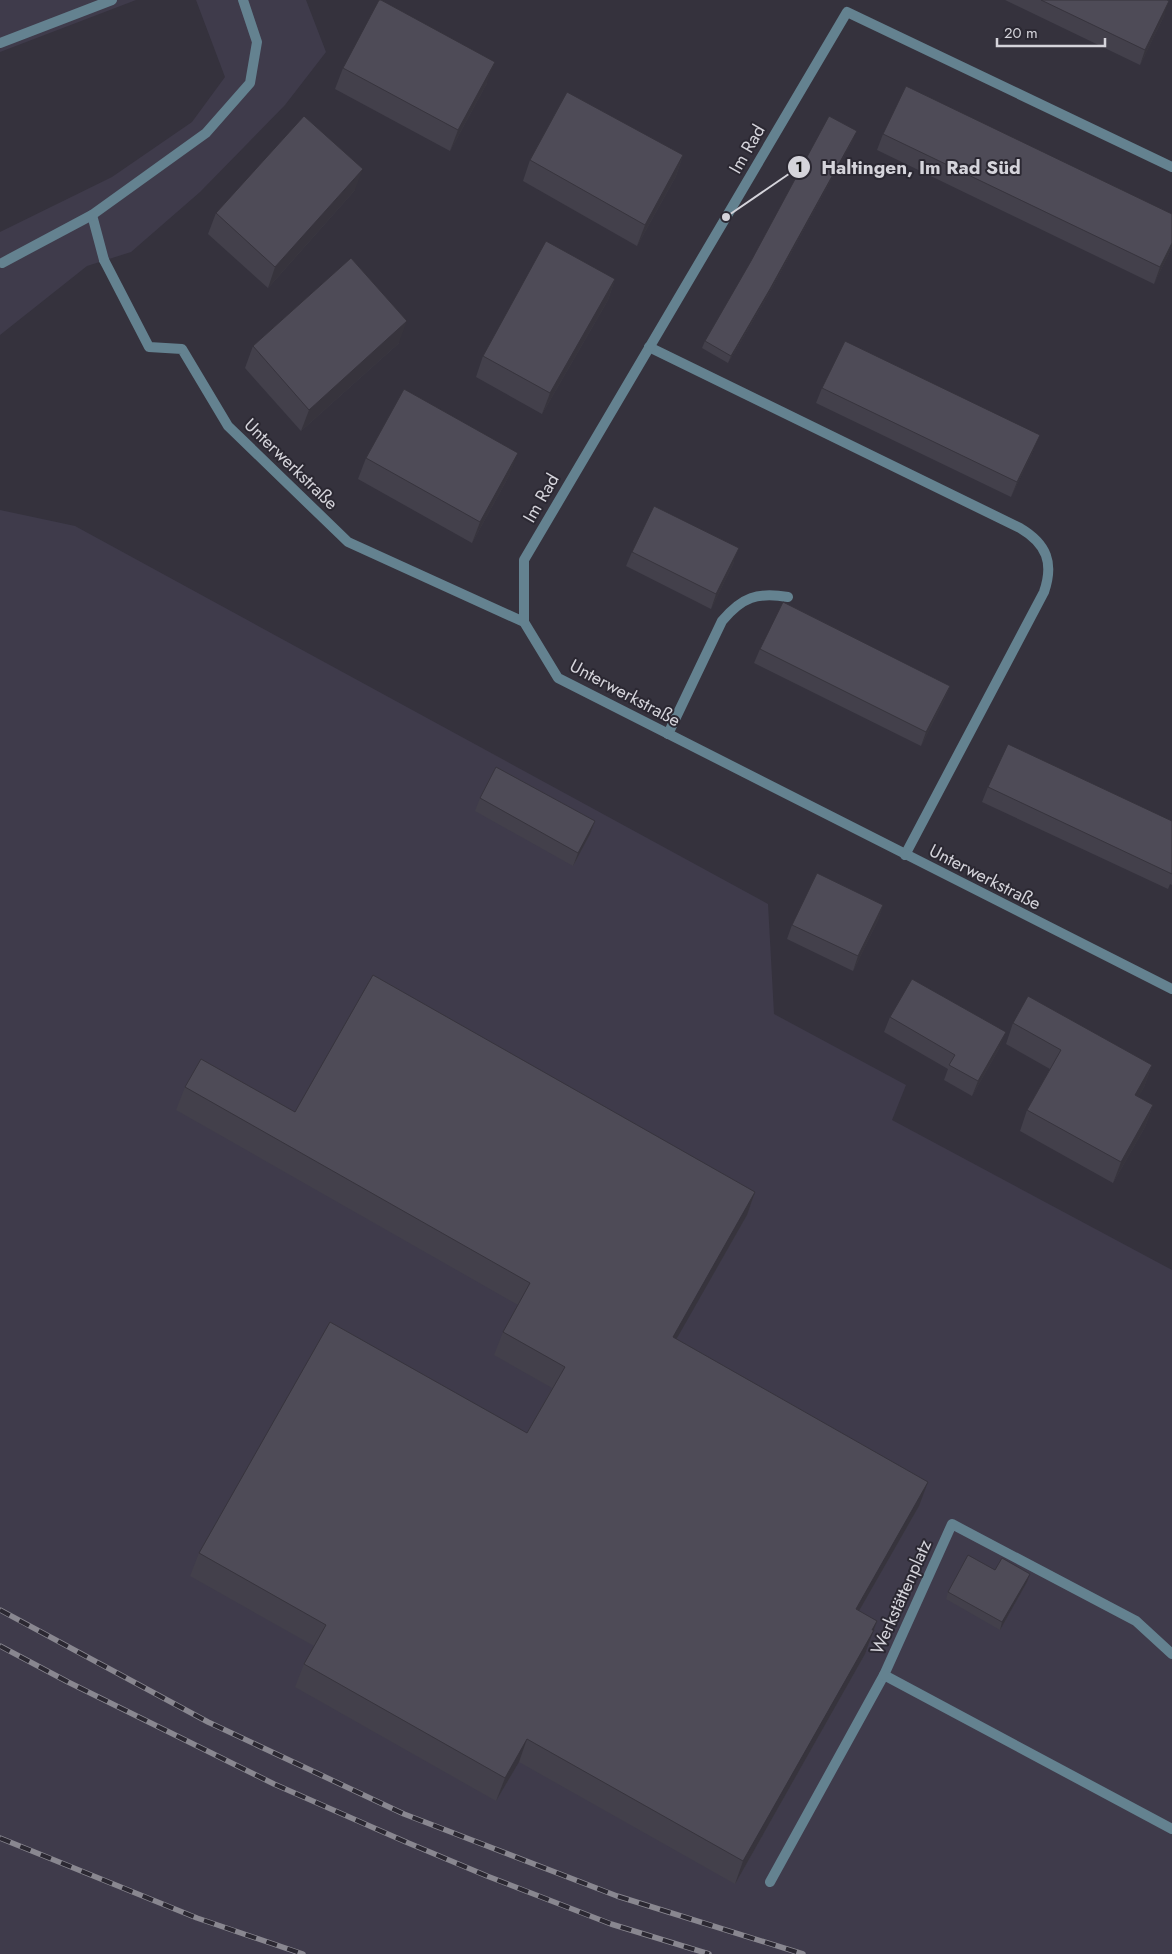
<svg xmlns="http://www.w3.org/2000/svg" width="1172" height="1954" font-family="Jost,sans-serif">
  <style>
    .built { fill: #3f3b4b }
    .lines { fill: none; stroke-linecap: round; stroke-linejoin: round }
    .service { stroke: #648290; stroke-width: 10 }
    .minor { stroke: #648290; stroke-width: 10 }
    .rail-casing { stroke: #898790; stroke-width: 5.5 }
    .rail { stroke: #2b2832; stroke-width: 4; stroke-dasharray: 11; stroke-linecap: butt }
    .wall { fill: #43404b }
    .shaded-wall { fill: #37343d }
    .building { fill: #4e4b57; stroke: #37343d }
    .labels { text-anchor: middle; stroke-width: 4; stroke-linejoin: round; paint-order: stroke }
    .street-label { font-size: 18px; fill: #d5d4db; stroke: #2b2832 }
    .leader { fill: none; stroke: #d5d4db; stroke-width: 2 }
    .callout-dot { fill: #d5d4db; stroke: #2b2832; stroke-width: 2 }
    .mark-label { font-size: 15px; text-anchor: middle; font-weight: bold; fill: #111 }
    .callout-label { font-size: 19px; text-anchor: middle; font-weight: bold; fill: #d5d4db; stroke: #2b2832; stroke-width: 4; stroke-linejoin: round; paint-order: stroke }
  </style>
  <rect width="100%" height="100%" fill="#35323d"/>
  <g class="built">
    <path d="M 0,0 L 136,0 L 0,52 Z"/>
    <path d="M 196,0 L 306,0 L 326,52 L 285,105 L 200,192 L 131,252 L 87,266 L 0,335 L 0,232 L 112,177 L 192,122 L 225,77 Z"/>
    <path d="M 0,510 L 75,526 L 768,904 L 774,1014 L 906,1085 L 892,1120 L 1172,1270 L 1172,1954 L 0,1954 Z"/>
  </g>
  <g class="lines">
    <g class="service">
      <path d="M 0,43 L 112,0"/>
      <path d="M 92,215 L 104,260"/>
      <path d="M 2,263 L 92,215 L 206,133 L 250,83 L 257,42 L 243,0"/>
      <path d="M 649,347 L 1020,528 C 1047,544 1054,563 1044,592 L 905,855"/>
      <path d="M 668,734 L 722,621 C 742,597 757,592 788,597"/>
      <path d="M 770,1882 L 884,1675"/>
    </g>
    <g class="minor">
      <path d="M 104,260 L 149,347 L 182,349 L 228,426 L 348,542 L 524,622 L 558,678 L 1172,989"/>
      <path d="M 524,622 L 524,560 L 847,12 L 1172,167"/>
      <path d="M 1172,1654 L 1136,1621 L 952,1524 L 884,1675 L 1172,1829"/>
    </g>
    <defs>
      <g id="rail">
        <path d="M 0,1610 L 208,1722 L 404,1814 L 617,1896 L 803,1954"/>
        <path d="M 0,1646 L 68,1682 L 274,1784 L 406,1842 L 487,1876 L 611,1924 L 709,1954"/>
        <path d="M 0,1838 L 197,1918 L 303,1954"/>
      </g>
    </defs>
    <use href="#rail" class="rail-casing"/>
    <use href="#rail" class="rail"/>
  </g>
  <g class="wall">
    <path d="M 1005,0 L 1167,0 L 1164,16 L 1140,65 Z"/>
    <path d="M 343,68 L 487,83 L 450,151 L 335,89 Z"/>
    <path d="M 883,134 L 1172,214 L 1172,247 L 1154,284 L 877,150 Z"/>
    <path d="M 854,138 L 767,297 L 728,363 L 702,348 L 705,341 Z"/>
    <path d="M 683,155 L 676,176 L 637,246 L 523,181 L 530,160 Z"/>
    <path d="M 355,190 L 268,288 L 208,234 L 216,213 Z"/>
    <path d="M 615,279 L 608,300 L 542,414 L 476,377 L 483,356 Z"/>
    <path d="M 399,343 L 301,431 L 245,368 L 253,346 Z"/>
    <path d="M 822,388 L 1034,449 L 1011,497 L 816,403 Z"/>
    <path d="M 366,458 L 510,474 L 472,543 L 358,479 Z"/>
    <path d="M 632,552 L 734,562 L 711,609 L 626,566 Z"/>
    <path d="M 760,649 L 950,686 L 944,700 L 921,746 L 754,663 Z"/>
    <path d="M 988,787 L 1172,821 L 1172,885 L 1170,884 L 1168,889 L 982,802 Z"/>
    <path d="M 480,798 L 595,821 L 590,834 L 573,866 L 475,811 Z"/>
    <path d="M 883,905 L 878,920 L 853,971 L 787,939 L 792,925 Z"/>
    <path d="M 890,1017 L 1000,1047 L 972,1096 L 944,1080 L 948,1069 L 884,1032 Z"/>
    <path d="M 1013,1023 L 1152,1065 L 1144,1087 L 1138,1097 L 1153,1105 L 1145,1127 L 1113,1183 L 1020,1131 L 1027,1110 L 1050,1069 L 1006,1044 Z"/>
    <path d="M 185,1087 L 295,1112 L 755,1192 L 747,1215 L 676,1339 L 919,1506 L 859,1611 L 877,1621 L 865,1654 L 735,1884 L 519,1762 L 496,1801 L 295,1687 L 304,1664 L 314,1646 L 190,1576 L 199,1553 L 527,1433 L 552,1388 L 494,1355 L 503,1332 L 518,1305 L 176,1110 Z"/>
    <path d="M 995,1570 L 1027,1582 L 1000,1630 L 946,1599 L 948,1592 Z"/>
  </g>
  <g class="shaded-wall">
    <path d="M 1169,1 L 1164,16 L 1140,65 L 1145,50 Z"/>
    <path d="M 495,62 L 487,83 L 450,151 L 458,130 Z"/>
    <path d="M 857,131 L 854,138 L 767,297 L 728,363 L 731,356 Z"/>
    <path d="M 683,155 L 676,176 L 637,246 L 645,225 Z"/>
    <path d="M 363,169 L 355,190 L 268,288 L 275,267 Z"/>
    <path d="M 1172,243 L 1172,247 L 1154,284 L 1160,267 Z"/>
    <path d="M 615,279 L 608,300 L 542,414 L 550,393 Z"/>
    <path d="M 407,321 L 399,343 L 301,431 L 309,410 Z"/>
    <path d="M 1040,435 L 1034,449 L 1011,497 L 1017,482 Z"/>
    <path d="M 518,453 L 510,474 L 472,543 L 480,522 Z"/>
    <path d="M 739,548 L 734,562 L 711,609 L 716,594 Z"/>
    <path d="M 950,686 L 944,700 L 921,746 L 926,732 Z"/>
    <path d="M 595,821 L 590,834 L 573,866 L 578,853 Z"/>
    <path d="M 883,905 L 878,920 L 853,971 L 858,956 Z"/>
    <path d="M 1006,1032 L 1000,1047 L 972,1096 L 978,1081 Z"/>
    <path d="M 1152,1065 L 1144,1087 L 1127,1117 L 1135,1095 Z"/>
    <path d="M 1153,1105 L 1145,1127 L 1113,1183 L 1121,1162 Z"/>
    <path d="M 755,1192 L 747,1215 L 664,1361 L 673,1337 Z"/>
    <path d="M 928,1482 L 919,1506 L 847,1632 L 856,1609 Z"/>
    <path d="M 1030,1574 L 1027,1582 L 1000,1630 L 1002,1622 Z"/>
    <path d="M 877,1621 L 865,1654 L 735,1884 L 743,1861 Z"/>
    <path d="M 527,1739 L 519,1762 L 496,1801 L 505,1778 Z"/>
  </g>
  <g class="building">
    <path d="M 379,0 L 381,0 L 495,62 L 458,130 L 343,68 Z"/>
    <path d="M 1041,0 L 1167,0 L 1169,1 L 1145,50 Z"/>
    <path d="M 906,86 L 1172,214 L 1172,243 L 1160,267 L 883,134 Z"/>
    <path d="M 567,92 L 683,155 L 645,225 L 530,160 Z"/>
    <path d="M 304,116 L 363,169 L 275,267 L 216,213 Z"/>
    <path d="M 829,116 L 857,131 L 770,289 L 731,356 L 705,341 L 751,261 Z"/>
    <path d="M 546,241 L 615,279 L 550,393 L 483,356 Z"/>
    <path d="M 351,258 L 407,321 L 309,410 L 253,346 Z"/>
    <path d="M 845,341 L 1040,435 L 1017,482 L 822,388 Z"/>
    <path d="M 404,389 L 518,453 L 480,522 L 366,458 Z"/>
    <path d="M 654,506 L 739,548 L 716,594 L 632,552 Z"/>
    <path d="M 783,602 L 950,686 L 926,732 L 760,649 Z"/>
    <path d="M 1008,744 L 1172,821 L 1172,874 L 988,787 Z"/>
    <path d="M 496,767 L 595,821 L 578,853 L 480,798 Z"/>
    <path d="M 817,873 L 883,905 L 858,956 L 792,925 Z"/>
    <path d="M 373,975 L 755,1192 L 673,1337 L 928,1482 L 856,1609 L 877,1621 L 872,1630 L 874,1630 L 743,1861 L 527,1739 L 505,1778 L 304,1664 L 326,1625 L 199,1553 L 330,1322 L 527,1433 L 565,1367 L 503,1332 L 530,1283 L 185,1087 L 201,1059 L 295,1112 Z"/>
    <path d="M 912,979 L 1006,1032 L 978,1081 L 949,1065 L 955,1055 L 890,1017 Z"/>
    <path d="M 1028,996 L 1152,1065 L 1135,1095 L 1153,1105 L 1121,1162 L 1027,1110 L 1061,1050 L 1013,1023 Z"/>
    <path d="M 968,1555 L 995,1570 L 1002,1558 L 1030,1574 L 1002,1622 L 948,1592 Z"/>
  </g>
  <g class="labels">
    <g class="street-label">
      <text transform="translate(747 149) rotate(-60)" y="6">Im Rad</text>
      <text transform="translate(291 464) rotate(44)" y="6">Unterwerkstraße</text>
      <text transform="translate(541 498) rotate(-60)" y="6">Im Rad</text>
      <text transform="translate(625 693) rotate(28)" y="6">Unterwerkstraße</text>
      <text transform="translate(985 877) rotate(27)" y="6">Unterwerkstraße</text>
      <text transform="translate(901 1597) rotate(-66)" y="6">Werkstättenplatz</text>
    </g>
  </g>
  <path class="leader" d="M726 217L799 167"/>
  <g class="callout-dot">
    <circle cx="726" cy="217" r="5"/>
    <circle cx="799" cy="167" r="12"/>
  </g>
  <g class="mark-label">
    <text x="799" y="172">1</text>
  </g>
  <g class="callout-label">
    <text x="921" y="174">Haltingen, Im Rad Süd</text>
  </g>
  <path d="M997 38v8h108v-8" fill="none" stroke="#d5d4db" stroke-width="2.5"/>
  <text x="1004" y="38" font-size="15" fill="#d5d4db" stroke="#2b2832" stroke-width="4" paint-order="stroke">20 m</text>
</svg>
